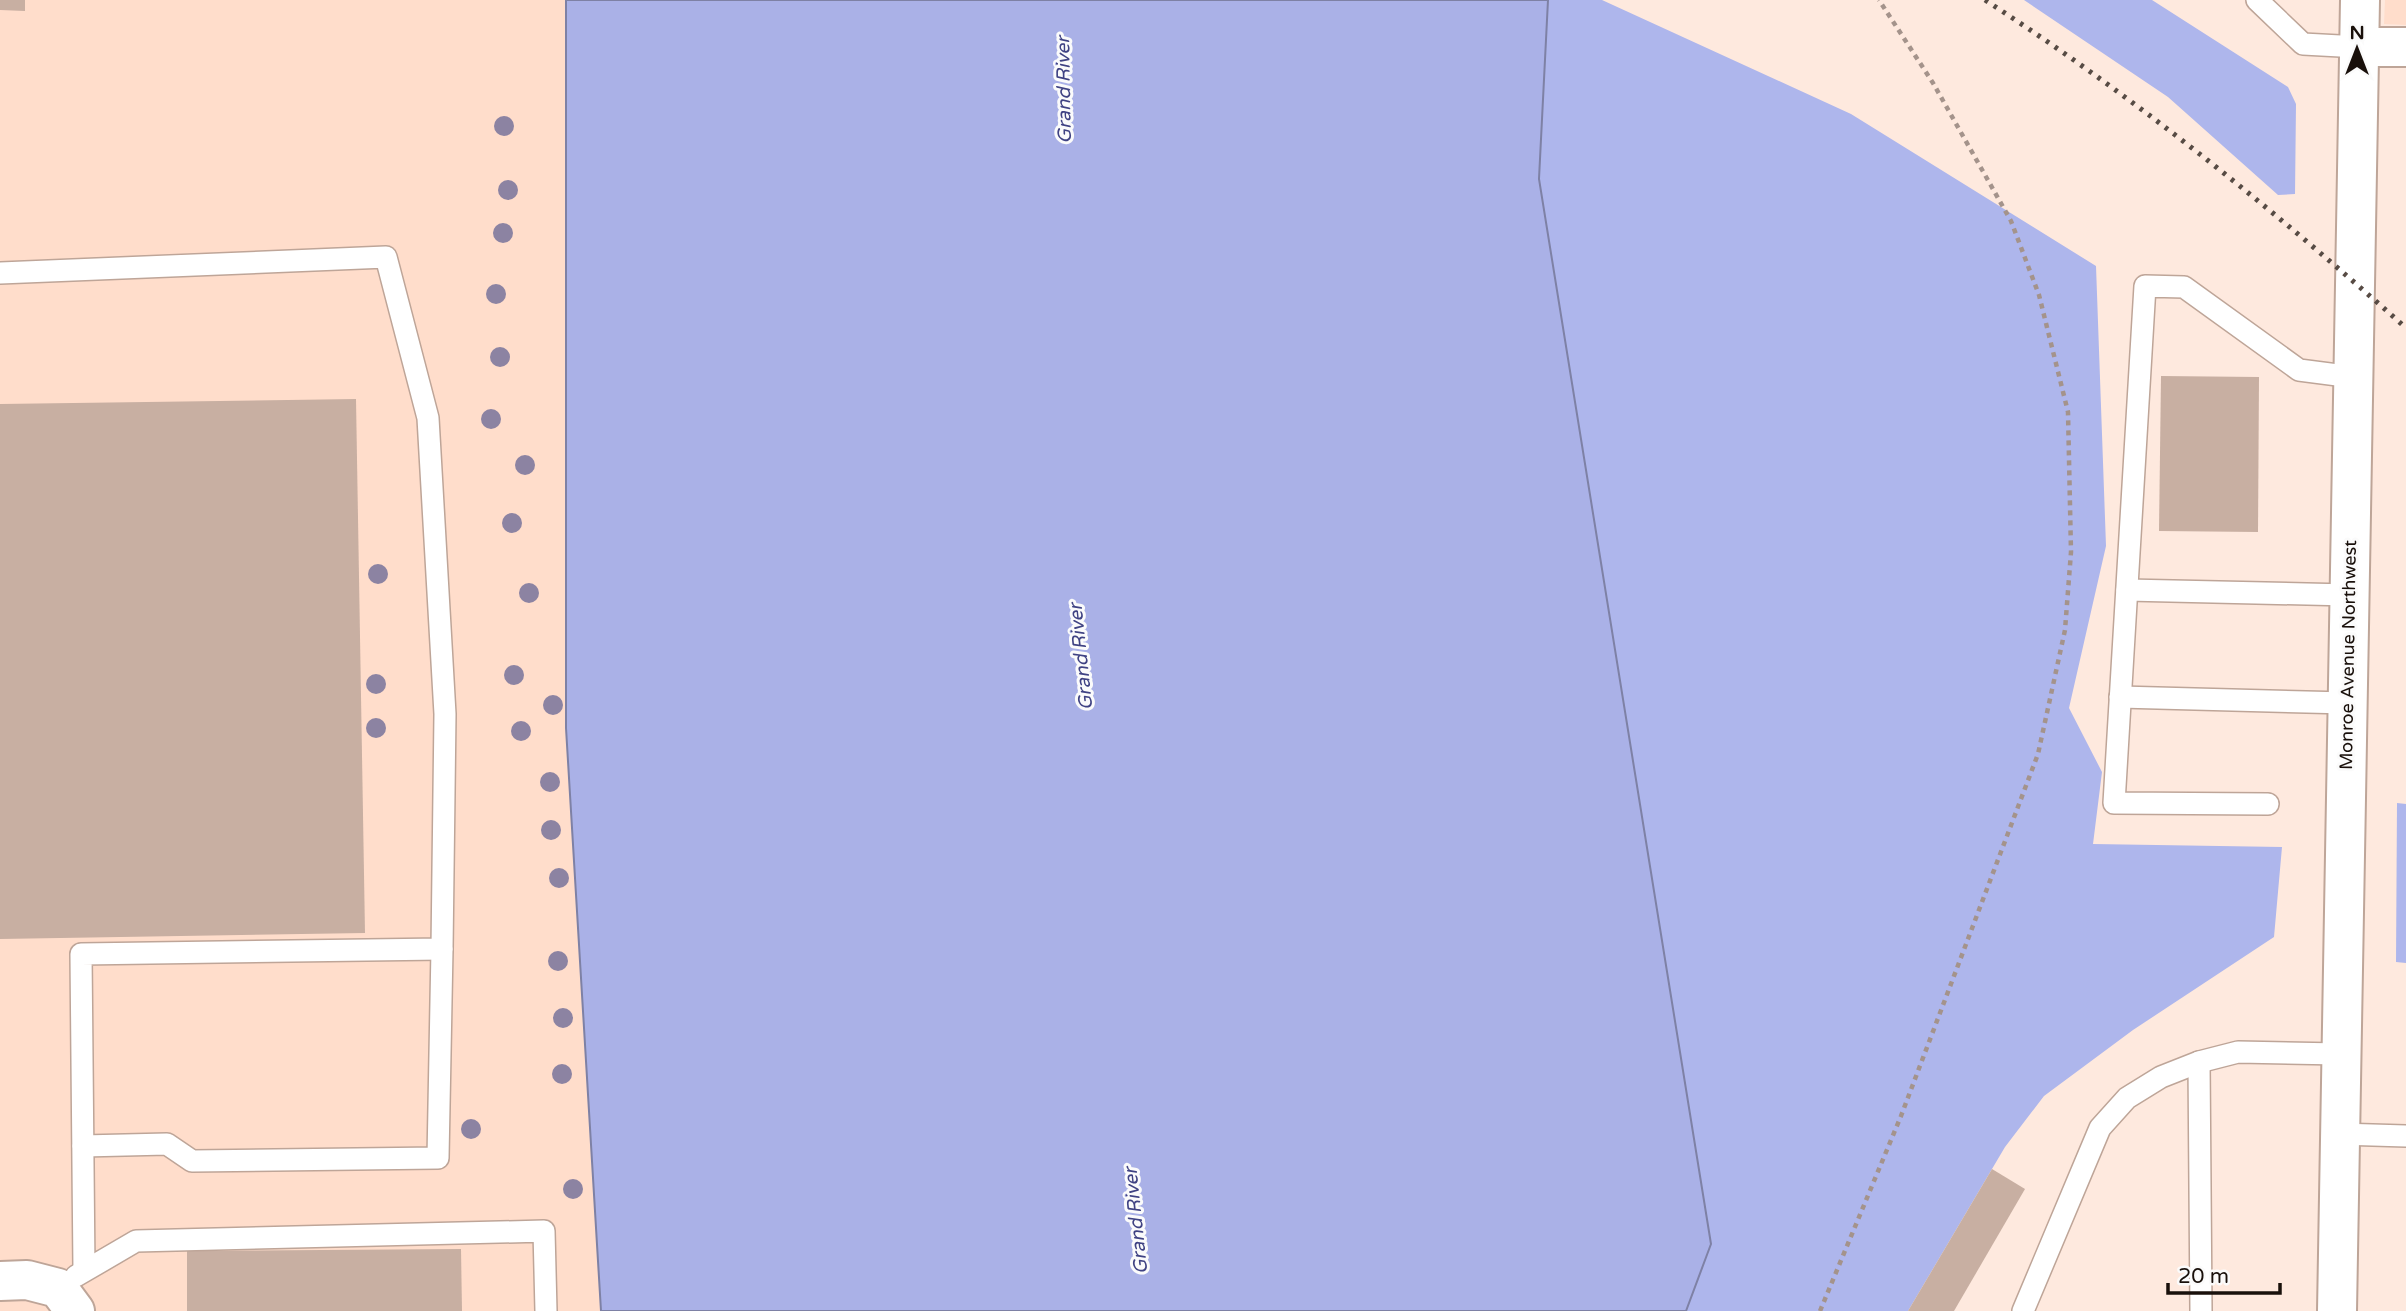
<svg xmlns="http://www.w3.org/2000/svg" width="2406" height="1311" font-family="'Varela Round',sans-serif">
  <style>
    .built { fill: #ffddcb }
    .forest { fill: #aeb6ec }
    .water { fill: #aab1e7; stroke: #7e81a5; stroke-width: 2 }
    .building { fill: #c8afa2 }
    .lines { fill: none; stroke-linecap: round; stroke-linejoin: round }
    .service-casing { stroke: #bea598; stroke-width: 24 }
    .minor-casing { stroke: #bea598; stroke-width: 42 }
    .tertiary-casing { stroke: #bea598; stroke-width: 42 }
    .secondary-casing { stroke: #bea598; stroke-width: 42 }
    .path { stroke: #a4938b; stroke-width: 4.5; stroke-dasharray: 5 5; stroke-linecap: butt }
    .service { stroke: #fff; stroke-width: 21 }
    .minor { stroke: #fff; stroke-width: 38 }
    .tertiary { stroke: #fff; stroke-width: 38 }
    .secondary { stroke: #fff; stroke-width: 38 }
    .rail { stroke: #574b44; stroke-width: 5; stroke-dasharray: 3.5 7; stroke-linecap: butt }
    .tree { fill: #8c83a2 }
    .labels { text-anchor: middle; stroke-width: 6; stroke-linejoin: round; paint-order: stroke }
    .street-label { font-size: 18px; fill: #19100b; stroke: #fbfbfb }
    .water-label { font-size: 19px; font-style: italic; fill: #3f4283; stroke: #fbfbfb }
  </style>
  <rect width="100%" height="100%" fill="#fee9de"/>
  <g class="built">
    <path d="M 0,0 L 566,0 L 566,728 L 601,1311 L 0,1311 Z"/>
    <path d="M 2385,0 L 2406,0 L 2406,25 L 2384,24 Z"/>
  </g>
  <g class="forest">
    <path d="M 1548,0 L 1602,0 L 1851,114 L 2096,266 L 2106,546 L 2069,708 L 2102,772 L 2093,844 L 2282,847 L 2274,937 L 2133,1030 L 2044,1096 L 2005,1147 L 1908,1311 L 1686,1311 L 1711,1244 L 1539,178 Z"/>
    <path d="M 2024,0 L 2152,0 L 2288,87 L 2296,104 L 2295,194 L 2278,195 L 2168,97 Z"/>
    <path d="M 2397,803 L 2406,804 L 2406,963 L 2396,962 Z"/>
  </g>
  <path class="water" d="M 566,0 L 1548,0 L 1539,179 L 1711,1244 L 1686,1311 L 601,1311 L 566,728 Z"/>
  <g class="building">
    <path d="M 0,0 L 25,0 L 25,11 L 0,10 Z"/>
    <path d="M 2161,376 L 2259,377 L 2258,532 L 2159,531 Z"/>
    <path d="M 356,399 L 365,933 L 0,939 L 0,404 Z"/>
    <path d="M 1992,1169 L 2025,1189 L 1954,1311 L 1908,1311 Z"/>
    <path d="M 461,1249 L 462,1311 L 187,1311 L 187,1251 Z"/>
  </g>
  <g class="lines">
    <defs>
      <g id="service">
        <path d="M 2257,0 L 2303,44 L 2359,47"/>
        <path d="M 0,273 L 386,257 L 428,418 L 445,714 L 442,949 L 81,954 L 84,1270"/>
        <path d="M 2127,590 L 2349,595"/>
        <path d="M 2120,697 L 2347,703"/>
        <path d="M 2268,804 L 2114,803 L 2145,286 L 2184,287 L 2299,370 L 2353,377"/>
        <path d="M 2199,1062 L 2201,1311"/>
        <path d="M 2339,1134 L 2406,1136"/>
        <path d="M 83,1146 L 167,1144 L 192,1161 L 438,1158 L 442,949"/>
        <path d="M 76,1276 L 136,1241 L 544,1231 L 546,1311"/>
        <path d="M 2023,1311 L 2100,1128 L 2127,1098 L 2161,1077 L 2199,1062 L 2238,1052 L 2340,1054"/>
      </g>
      <path id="minor" d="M 0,1281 L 27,1280 L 58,1288 L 75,1311"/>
      <path id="tertiary" d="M 2359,47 L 2406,47"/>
      <path id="secondary" d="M 2337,1311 L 2360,0"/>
    </defs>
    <use href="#service" class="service-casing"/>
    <use href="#minor" class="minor-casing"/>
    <use href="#tertiary" class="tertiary-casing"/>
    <use href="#secondary" class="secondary-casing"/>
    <path class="path" d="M 1820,1311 L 1901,1116 L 2038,754 L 2065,630 L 2071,552 L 2068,412 L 2039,295 L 2011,221 L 1933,83 L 1879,0"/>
    <use href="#service" class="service"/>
    <use href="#minor" class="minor"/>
    <use href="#tertiary" class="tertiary"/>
    <use href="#secondary" class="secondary"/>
    <path class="rail" d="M 1985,0 C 2135,97 2273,209 2406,328"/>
  </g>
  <g class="tree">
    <circle cx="504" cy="126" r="10"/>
    <circle cx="508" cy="190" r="10"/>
    <circle cx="503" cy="233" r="10"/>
    <circle cx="496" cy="294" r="10"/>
    <circle cx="500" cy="357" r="10"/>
    <circle cx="491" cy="419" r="10"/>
    <circle cx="525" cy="465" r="10"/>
    <circle cx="512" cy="523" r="10"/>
    <circle cx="378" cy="574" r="10"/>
    <circle cx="529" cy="593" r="10"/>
    <circle cx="514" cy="675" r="10"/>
    <circle cx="376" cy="684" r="10"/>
    <circle cx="553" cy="705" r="10"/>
    <circle cx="376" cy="728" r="10"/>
    <circle cx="521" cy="731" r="10"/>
    <circle cx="550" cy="782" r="10"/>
    <circle cx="551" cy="830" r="10"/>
    <circle cx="559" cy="878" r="10"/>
    <circle cx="558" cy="961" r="10"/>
    <circle cx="563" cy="1018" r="10"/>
    <circle cx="562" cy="1074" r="10"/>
    <circle cx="471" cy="1129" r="10"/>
    <circle cx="573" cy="1189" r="10"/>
  </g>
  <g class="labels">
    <g class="street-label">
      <text transform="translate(2348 655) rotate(-89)" y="6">Monroe Avenue Northwest</text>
    </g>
    <g class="water-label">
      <text transform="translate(1063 90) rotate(-91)" y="7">Grand River</text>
      <text transform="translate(1080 657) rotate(-96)" y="7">Grand River</text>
      <text transform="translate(1135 1221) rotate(-96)" y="7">Grand River</text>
    </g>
  </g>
  <g transform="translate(2357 49)" stroke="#fbfbfb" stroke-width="5" paint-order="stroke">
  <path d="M0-5L12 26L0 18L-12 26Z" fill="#19100b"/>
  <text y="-10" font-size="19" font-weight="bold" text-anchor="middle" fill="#19100b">N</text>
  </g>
  <path d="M2168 1283v10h112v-10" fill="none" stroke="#19100b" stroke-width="3.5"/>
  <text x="2178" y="1283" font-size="21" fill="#19100b" stroke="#fbfbfb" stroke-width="5" paint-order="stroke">20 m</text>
</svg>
